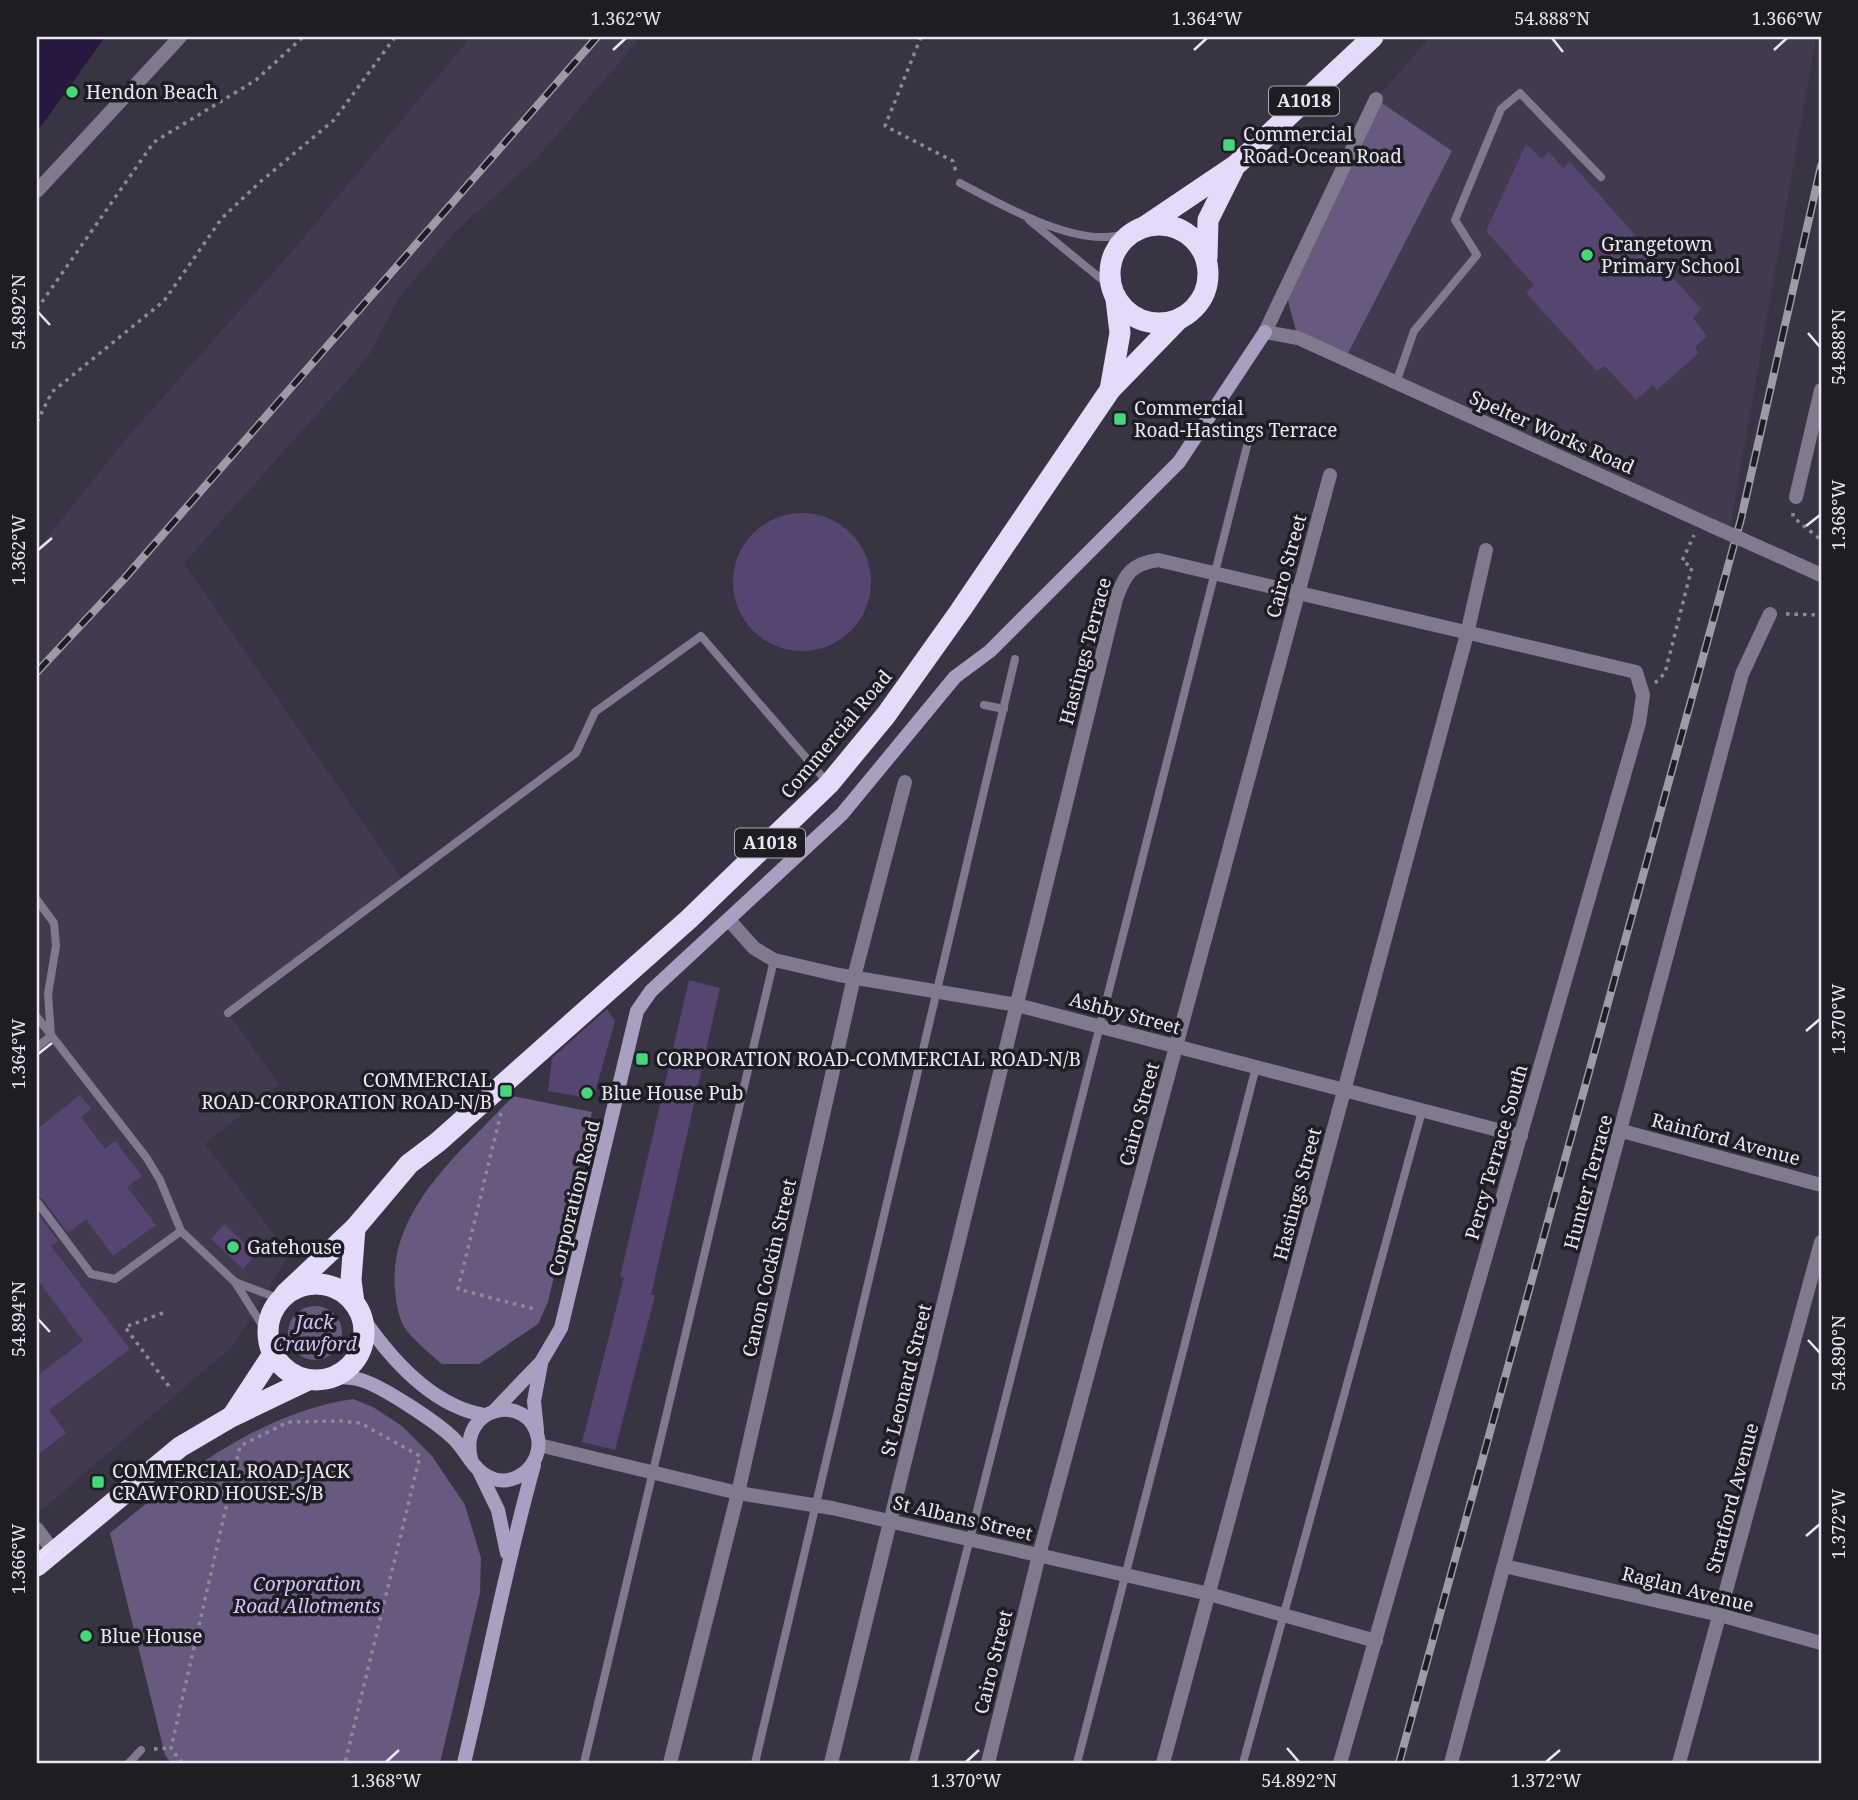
<svg xmlns="http://www.w3.org/2000/svg" width="1858" height="1800" font-family="'Noto Serif',serif">
  <style>
    .built { fill: #423a4f }
    .green { fill: #675a7e }
    .water { fill: #28173f }
    .building { fill: #564571 }
    .lines { fill: none; stroke-linecap: round; stroke-linejoin: round }
    .path { stroke: #8e8996; stroke-width: 3.5; stroke-dasharray: 3.5 5; stroke-linecap: butt }
    .lane { stroke: #817a8f; stroke-width: 8 }
    .street { stroke: #817a8f; stroke-width: 14 }
    .secondary { stroke: #ab9fc1; stroke-width: 14 }
    .highway { stroke: #e6dafa; stroke-width: 21 }
    .rail-casing { stroke: #9e9aa6; stroke-width: 8 }
    .rail { stroke: #1f1d24; stroke-width: 5; stroke-dasharray: 16; stroke-linecap: butt }
    .street-bridge { stroke: #817a8f; stroke-width: 14 }
    .ticks { fill: none; stroke: #eae7f0; stroke-width: 2.5 }
    .poi-dot { fill: #45d77a; stroke: #1f1d24; stroke-width: 2.5 }
    .labels { text-anchor: middle; stroke-width: 7; stroke-linejoin: round; paint-order: stroke }
    .shield { fill: #1f1d24; stroke: #adaab3; stroke-width: 2 }
    .shield-label { font-size: 18px; font-weight: bold; fill: #eae7f0 }
    .poi-label { font-size: 19px; fill: #eae7f0; stroke: #1f1d24; text-anchor: start }
    .street-label { font-size: 19px; fill: #eae7f0; stroke: #1f1d24 }
    .park-label { font-size: 19px; font-style: italic; fill: #d8c2fd; stroke: #1f1d24 }
    .neatline { fill: none; stroke: #eae7f0; stroke-width: 2.5 }
    .ticks-label { font-size: 18px; text-anchor: middle; fill: #eae7f0 }
  </style>
  <rect width="100%" height="100%" fill="#393443"/>
  <g class="built">
    <path d="M 471,37 L 641,37 L 538,157 L 456,231 L 400,296 L 367,358 L 184,563 L 404,882 L 228,1013 L 279,1084 L 205,1144 L 289,1254 L 233,1346 L 37,1514 L 37,550 L 126,439 L 294,249 Z"/>
    <path d="M 1430,37 L 1816,37 L 1729,534 L 1342,359 L 1452,151 L 1376,99 Z"/>
  </g>
  <g class="green">
    <path d="M 1376,99 L 1452,151 L 1345,359 L 1298,338 L 1285,290 Z"/>
    <path d="M 513,1096 L 592,1112 L 548,1302 L 538,1324 L 479,1364 L 442,1364 C 430,1354 417,1343 407,1331 C 399,1321 396,1303 395,1290 C 388,1208 463,1151 513,1096 Z"/>
    <circle cx="315" cy="1333" r="27"/>
    <path d="M 353,1399 L 373,1407 L 402,1426 L 432,1456 L 465,1505 L 481,1558 L 480,1593 L 440,1763 L 171,1763 L 165,1755 L 110,1533 C 182,1474 259,1413 353,1399 Z"/>
  </g>
  <path class="water" d="M 37,37 L 105,37 L 37,132 Z"/>
  <g class="building">
    <path d="M 1526,144 L 1542,159 L 1549,152 L 1563,168 L 1570,162 L 1701,309 L 1693,318 L 1707,336 L 1695,347 L 1699,353 L 1657,390 L 1653,385 L 1636,400 L 1605,366 L 1597,371 L 1526,293 L 1534,285 L 1486,231 Z"/>
    <circle cx="802" cy="582" r="69"/>
    <path d="M 689,980 L 720,988 L 651,1295 L 655,1295 L 615,1450 L 582,1442 L 624,1278 L 620,1277 Z"/>
    <path d="M 607,1009 L 615,1021 L 593,1099 L 548,1091 L 552,1058 Z"/>
    <path d="M 80,1095 L 91,1109 L 81,1117 L 105,1149 L 115,1141 L 142,1176 L 127,1187 L 156,1225 L 113,1256 L 86,1219 L 68,1233 L 42,1198 L 37,1196 L 37,1129 Z"/>
    <path d="M 37,1213 L 58,1241 L 51,1246 L 130,1349 L 49,1410 L 66,1433 L 37,1455 L 37,1376 L 83,1341 L 37,1279 Z"/>
    <path d="M 224,1224 L 256,1254 L 243,1269 L 211,1239 Z"/>
  </g>
  <g class="lines">
    <g class="path">
      <path d="M 921,37 L 885,126 L 953,161 L 956,172"/>
      <path d="M 37,309 L 154,142 L 256,80 L 303,37"/>
      <path d="M 37,422 L 52,392 L 164,301 L 222,218 L 260,182 L 334,120 L 395,37"/>
      <path d="M 1793,513 L 1793,517 L 1821,540"/>
      <path d="M 1786,614 L 1821,615"/>
      <path d="M 1655,683 L 1665,673 L 1692,567 L 1682,561 L 1694,535"/>
      <path d="M 501,1113 L 458,1289 L 538,1310"/>
      <path d="M 163,1313 L 125,1327 L 171,1389"/>
      <path d="M 154,1749 L 171,1748"/>
      <path d="M 182,1763 L 171,1748 L 240,1446 L 288,1422 L 342,1421 L 360,1423 L 420,1456 L 345,1763"/>
    </g>
    <g class="lane">
      <path d="M 960,183 C 998,203 1061,239 1106,237 C 1114,237 1124,234 1132,232"/>
      <path d="M 1029,220 L 1111,287"/>
      <path d="M 1396,383 L 1414,331 L 1477,255 L 1455,220 L 1501,109 L 1520,93 L 1601,177"/>
      <path d="M 984,705 L 1004,709"/>
      <path d="M 37,900 L 54,923 L 56,946 L 48,994 L 51,1036 L 37,1047"/>
      <path d="M 228,1013 L 576,753 L 595,712 L 701,636 L 827,782"/>
      <path d="M 37,1017 L 146,1157 L 160,1180 L 181,1231 L 235,1282 L 267,1333"/>
      <path d="M 37,1202 L 91,1274 L 115,1279 L 181,1231"/>
      <path d="M 235,1282 L 280,1299"/>
      <path d="M 129,1763 L 141,1750"/>
      <path d="M 584,1763 L 774,960"/>
      <path d="M 755,1763 L 1015,659"/>
      <path d="M 913,1763 L 1249,438"/>
      <path d="M 1077,1763 L 1256,1067"/>
      <path d="M 1243,1763 L 1422,1111"/>
    </g>
    <g class="street">
      <path d="M 1376,99 L 1265,332 L 1298,338 L 1712,526"/>
      <path d="M 37,191 L 180,37"/>
      <path d="M 1796,497 L 1821,390"/>
      <path d="M 1779,556 L 1821,575"/>
      <path d="M 729,920 L 754,948 L 774,960 L 839,975 L 1017,1005 L 1521,1136"/>
      <path d="M 1622,1131 L 1821,1185"/>
      <path d="M 539,1445 L 738,1493 L 832,1508 L 1209,1594 L 1376,1641"/>
      <path d="M 37,1529 L 54,1552"/>
      <path d="M 1504,1566 L 1720,1615 L 1821,1643"/>
      <path d="M 670,1763 L 738,1493 L 854,977 L 905,782"/>
      <path d="M 831,1763 L 1116,599 C 1125,574 1131,564 1158,560 L 1636,672 L 1643,695 L 1639,723 L 1340,1763"/>
      <path d="M 988,1763 L 1039,1555 L 1330,475"/>
      <path d="M 1163,1763 L 1467,634 L 1486,550"/>
      <path d="M 1451,1763 L 1742,674 L 1770,614"/>
      <path d="M 1679,1763 L 1821,1242"/>
    </g>
    <g class="secondary">
      <path d="M 362,1317 C 390,1358 432,1406 484,1415"/>
      <path d="M 334,1377 C 343,1377 353,1377 361,1380 C 382,1386 440,1424 455,1440 C 466,1451 473,1469 487,1476 C 513,1491 543,1465 538,1438 C 529,1392 458,1405 471,1459"/>
      <path d="M 494,1411 L 541,1362 L 561,1328 L 637,1011 L 651,991 L 842,814 L 955,677 L 990,651 L 1179,462 L 1265,332"/>
      <path d="M 537,1430 L 534,1401 L 541,1364"/>
      <path d="M 480,1473 L 498,1510 L 507,1553"/>
      <path d="M 464,1763 C 488,1664 506,1564 534,1465"/>
    </g>
    <g class="highway">
      <circle cx="1159" cy="274" r="49"/>
      <path d="M 1144,227 L 1236,165 L 1373,37"/>
      <path d="M 1207,258 L 1208,220 L 1233,170"/>
      <path d="M 1110,390 L 1120,333 L 1116,299"/>
      <circle cx="316" cy="1332" r="48"/>
      <path d="M 285,1294 L 355,1228 L 409,1164 L 438,1142 L 689,919 L 829,784 L 886,715 L 960,611 L 1110,390 L 1179,319"/>
      <path d="M 354,1303 L 351,1280 L 355,1228"/>
      <path d="M 233,1415 L 273,1354"/>
      <path d="M 37,1566 L 180,1447 L 231,1417 L 308,1380"/>
    </g>
    <defs>
      <g id="rail">
        <path d="M 37,672 L 124,579 L 597,37"/>
        <path d="M 1399,1763 L 1741,519 L 1821,166"/>
      </g>
    </defs>
    <use href="#rail" class="rail-casing"/>
    <use href="#rail" class="rail"/>
    <path class="street-bridge" d="M 1712,526 L 1779,556"/>
  </g>
  <path class="ticks" d="M 1552,38 L 1563,52M 613,50 L 626,38M 1194,50 L 1207,38M 1774,50 L 1787,38M 38,312 L 50,325M 1808,333 L 1820,347M 1806,526 L 1820,515M 38,550 L 52,538M 1806,1031 L 1820,1019M 38,1054 L 52,1043M 38,1319 L 50,1332M 1808,1340 L 1820,1353M 1806,1536 L 1820,1524M 38,1559 L 52,1547M 1287,1748 L 1299,1762M 386,1762 L 399,1750M 966,1762 L 979,1750M 1546,1762 L 1560,1750"/>
  <g class="poi-dot">
    <circle cx="72" cy="92" r="7"/>
    <rect x="1222" y="138" width="14" height="14" rx="3.5"/>
    <circle cx="1587" cy="255" r="7"/>
    <rect x="1113" y="412" width="14" height="14" rx="3.5"/>
    <rect x="635" y="1052" width="14" height="14" rx="3.5"/>
    <rect x="499" y="1084" width="14" height="14" rx="3.5"/>
    <circle cx="587" cy="1093" r="7"/>
    <circle cx="233" cy="1247" r="7"/>
    <rect x="91" y="1475" width="14" height="14" rx="3.5"/>
    <circle cx="86" cy="1636" r="7"/>
  </g>
  <g class="labels">
    <g class="shield">
      <rect x="1269" y="86.5" width="70" height="29" rx="5"/>
      <rect x="735" y="828.5" width="70" height="29" rx="5"/>
    </g>
    <g class="shield-label">
      <text x="1304" y="107">A1018</text>
      <text x="770" y="849">A1018</text>
    </g>
    <g class="poi-label">
      <text x="86" y="99">Hendon Beach</text>
      <text x="1243" y="141">Commercial<tspan x="1243" dy="22">Road-Ocean Road</tspan></text>
      <text x="1601" y="251">Grangetown<tspan x="1601" dy="22">Primary School</tspan></text>
      <text x="1134" y="415">Commercial<tspan x="1134" dy="22">Road-Hastings Terrace</tspan></text>
      <text x="656" y="1066">CORPORATION ROAD-COMMERCIAL ROAD-N/B</text>
      <text x="492" y="1087" text-anchor="end">COMMERCIAL<tspan x="492" dy="22">ROAD-CORPORATION ROAD-N/B</tspan></text>
      <text x="601" y="1100">Blue House Pub</text>
      <text x="247" y="1254">Gatehouse</text>
      <text x="112" y="1478">COMMERCIAL ROAD-JACK<tspan x="112" dy="22">CRAWFORD HOUSE-S/B</tspan></text>
      <text x="100" y="1643">Blue House</text>
    </g>
    <g class="street-label">
      <text transform="translate(1552 432) rotate(24)" y="7">Spelter Works Road</text>
      <text transform="translate(1286 566) rotate(-75)" y="7">Cairo Street</text>
      <text transform="translate(1085 651) rotate(-75)" y="7">Hastings Terrace</text>
      <text transform="translate(836 734) rotate(-50)" y="7">Commercial Road</text>
      <text transform="translate(1125 1013) rotate(15)" y="7">Ashby Street</text>
      <text transform="translate(1139 1114) rotate(-75)" y="7">Cairo Street</text>
      <text transform="translate(1726 1139) rotate(15)" y="7">Rainford Avenue</text>
      <text transform="translate(1496 1152) rotate(-74)" y="7">Percy Terrace South</text>
      <text transform="translate(1588 1182) rotate(-75)" y="7">Hunter Terrace</text>
      <text transform="translate(1297 1194) rotate(-75)" y="7">Hastings Street</text>
      <text transform="translate(574 1198) rotate(-76)" y="7">Corporation Road</text>
      <text transform="translate(769 1268) rotate(-77)" y="7">Canon Cockin Street</text>
      <text transform="translate(906 1380) rotate(-76)" y="7">St Leonard Street</text>
      <text transform="translate(1732 1498) rotate(-75)" y="7">Stratford Avenue</text>
      <text transform="translate(963 1518) rotate(13)" y="7">St Albans Street</text>
      <text transform="translate(1688 1589) rotate(14)" y="7">Raglan Avenue</text>
      <text transform="translate(993 1662) rotate(-76)" y="7">Cairo Street</text>
    </g>
    <g class="park-label">
      <text x="315" y="1329">Jack<tspan x="315" dy="22">Crawford</tspan></text>
      <text x="307" y="1591">Corporation<tspan x="307" dy="22">Road Allotments</tspan></text>
    </g>
  </g>
  <rect width="1858" height="1800" fill="none" stroke="#1f1d24" stroke-width="77"/>
  <rect x="38" y="38" width="1782" height="1724" class="neatline"/>
  <g class="ticks-label">
    <text x="626" y="25">1.362°W</text>
    <text x="1207" y="25">1.364°W</text>
    <text x="1552" y="25">54.888°N</text>
    <text x="1787" y="25">1.366°W</text>
    <text transform="translate(19 312) rotate(-90)" y="6">54.892°N</text>
    <text transform="translate(1839 347) rotate(-90)" y="6">54.888°N</text>
    <text transform="translate(1839 515) rotate(-90)" y="6">1.368°W</text>
    <text transform="translate(19 550) rotate(-90)" y="6">1.362°W</text>
    <text transform="translate(1839 1019) rotate(-90)" y="6">1.370°W</text>
    <text transform="translate(19 1054) rotate(-90)" y="6">1.364°W</text>
    <text transform="translate(19 1319) rotate(-90)" y="6">54.894°N</text>
    <text transform="translate(1839 1353) rotate(-90)" y="6">54.890°N</text>
    <text transform="translate(1839 1524) rotate(-90)" y="6">1.372°W</text>
    <text transform="translate(19 1559) rotate(-90)" y="6">1.366°W</text>
    <text x="386" y="1787">1.368°W</text>
    <text x="966" y="1787">1.370°W</text>
    <text x="1299" y="1787">54.892°N</text>
    <text x="1546" y="1787">1.372°W</text>
  </g>
</svg>
